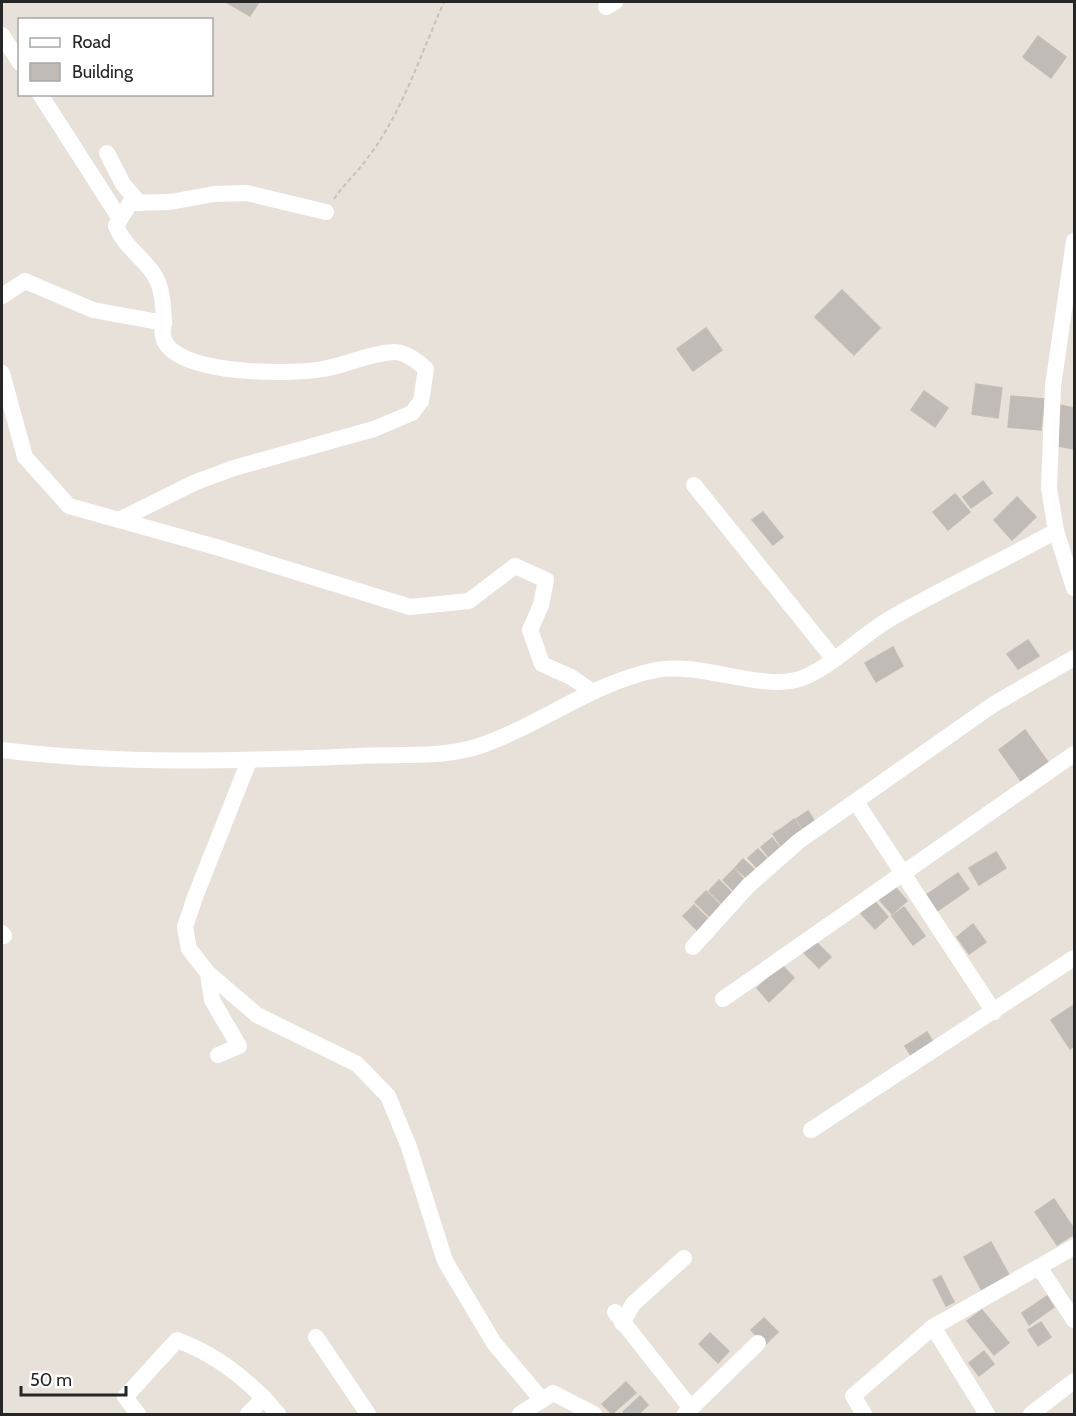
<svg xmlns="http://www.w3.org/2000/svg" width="1076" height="1416" font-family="Cabin,sans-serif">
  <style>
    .building { fill: #c0bbb6; stroke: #c3bdb3; stroke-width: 1.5 }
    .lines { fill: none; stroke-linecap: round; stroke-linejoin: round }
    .path { stroke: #c2c2c2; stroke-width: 2; stroke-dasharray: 4.5 3; stroke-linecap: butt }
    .minor { stroke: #fff; stroke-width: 16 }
  </style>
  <rect width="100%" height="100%" fill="#e8e1d9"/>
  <g class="building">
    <path d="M 226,2 L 259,2 L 250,16 Z"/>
    <path d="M 1038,36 L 1066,57 L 1051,78 L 1023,57 Z"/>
    <path d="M 842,290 L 880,328 L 854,355 L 815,317 Z"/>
    <path d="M 706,328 L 722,350 L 693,371 L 677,349 Z"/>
    <path d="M 976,384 L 1002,388 L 998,418 L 972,414 Z"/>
    <path d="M 924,391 L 948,408 L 935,427 L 911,410 Z"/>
    <path d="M 1011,396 L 1044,399 L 1041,430 L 1008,427 Z"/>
    <path d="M 1060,405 L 1074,408 L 1074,449 L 1052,445 Z"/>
    <path d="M 983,481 L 992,493 L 971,508 L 963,497 Z"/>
    <path d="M 955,494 L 970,512 L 948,530 L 933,512 Z"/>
    <path d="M 1017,497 L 1036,517 L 1012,540 L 994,520 Z"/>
    <path d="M 763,512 L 783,537 L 773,545 L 752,520 Z"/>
    <path d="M 1028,640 L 1039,656 L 1018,669 L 1007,654 Z"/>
    <path d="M 893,647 L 903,666 L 876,682 L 865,663 Z"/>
    <path d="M 1025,730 L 1048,762 L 1021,781 L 999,750 Z"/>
    <path d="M 808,811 L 817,825 L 806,833 L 796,819 Z"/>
    <path d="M 794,819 L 804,833 L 793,840 L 784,827 Z"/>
    <path d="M 784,827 L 793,841 L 782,848 L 773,834 Z"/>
    <path d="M 772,838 L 782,851 L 771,860 L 761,847 Z"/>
    <path d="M 758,849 L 770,862 L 760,871 L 748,858 Z"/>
    <path d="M 996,852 L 1006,868 L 979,885 L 969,868 Z"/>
    <path d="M 743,859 L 758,873 L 750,881 L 735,868 Z"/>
    <path d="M 734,869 L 747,883 L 736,893 L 723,880 Z"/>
    <path d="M 958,873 L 969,889 L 933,914 L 922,898 Z"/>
    <path d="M 719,880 L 734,895 L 724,906 L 709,891 Z"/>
    <path d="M 891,882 L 907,901 L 892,914 L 876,896 Z"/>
    <path d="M 706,891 L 722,907 L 711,918 L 695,902 Z"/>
    <path d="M 871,897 L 888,917 L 875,929 L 857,909 Z"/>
    <path d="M 694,905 L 709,920 L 698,931 L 683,916 Z"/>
    <path d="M 904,907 L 925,936 L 913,945 L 892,916 Z"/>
    <path d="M 973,924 L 986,942 L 969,954 L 957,937 Z"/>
    <path d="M 814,940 L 831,957 L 819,968 L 803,952 Z"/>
    <path d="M 782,965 L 794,978 L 769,1002 L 757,988 Z"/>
    <path d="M 1074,1005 L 1074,1046 L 1070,1049 L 1051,1020 Z"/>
    <path d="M 927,1032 L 935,1045 L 913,1059 L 905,1046 Z"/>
    <path d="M 1054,1199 L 1074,1229 L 1074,1234 L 1057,1245 L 1035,1212 Z"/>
    <path d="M 991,1242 L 1009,1275 L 982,1291 L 964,1257 Z"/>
    <path d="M 941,1276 L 954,1302 L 946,1306 L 933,1280 Z"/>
    <path d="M 1047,1296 L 1054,1307 L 1029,1325 L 1022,1313 Z"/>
    <path d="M 982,1310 L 1009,1343 L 994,1355 L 967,1321 Z"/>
    <path d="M 764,1318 L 778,1332 L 765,1345 L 751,1330 Z"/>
    <path d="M 1041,1322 L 1051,1337 L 1038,1346 L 1028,1330 Z"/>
    <path d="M 710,1333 L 729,1351 L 718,1363 L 699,1344 Z"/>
    <path d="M 984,1351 L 994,1364 L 979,1376 L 969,1363 Z"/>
    <path d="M 626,1382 L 636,1393 L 612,1414 L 602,1404 Z"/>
    <path d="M 640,1396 L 648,1405 L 639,1414 L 625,1414 L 623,1412 Z"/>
  </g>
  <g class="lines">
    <path class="path" d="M 334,199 C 344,184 358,172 369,156 C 403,111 421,53 444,2"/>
    <g class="minor">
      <path d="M 606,7 L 615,2"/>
      <path d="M 2,35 L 20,63"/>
      <path d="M 40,94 L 120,219"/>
      <path d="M 107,153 L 123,184 L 139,203"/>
      <path d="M 1074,241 L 1053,386 L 1049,488 L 1056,531 L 1074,588"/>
      <path d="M 2,296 L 25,281 L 93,310 L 164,323 C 163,306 163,287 153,273 C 141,256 124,246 116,226 L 130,203 L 170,202 L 214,194 L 247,193 L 326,212"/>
      <path d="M 2,373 L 25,457 L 69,506 L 216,547 L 410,607 L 469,601 L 515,566 L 546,580 L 541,605 L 530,630 L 542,664 L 571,677 L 593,692"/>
      <path d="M 694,485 L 833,658"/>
      <path d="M 119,520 L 196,482 L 234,468 L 374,429 L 412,413 L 421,401 L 426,369 C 419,362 405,352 395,352 C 368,353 348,365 323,369 C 291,375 146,377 164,323"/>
      <path d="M 2,750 C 121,765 239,761 359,756 C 397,754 440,758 476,747 C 538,727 591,683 656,670 C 701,661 766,694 805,677 C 835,664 863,634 893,617 C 946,587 1002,561 1056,531"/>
      <path d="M 249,761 L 195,897 L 185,927 L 189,949 L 208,973 L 257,1015 L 357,1064 L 388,1096 L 409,1147 L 445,1261 L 494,1343 L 542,1400"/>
      <path d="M 856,802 L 994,1012"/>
      <path d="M 2,933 L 4,936"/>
      <path d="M 693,947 L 748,886 L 799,841 L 994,704 L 1074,658"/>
      <path d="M 208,973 L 212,1000 L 239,1046 L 218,1055"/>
      <path d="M 723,999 L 1074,754"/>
      <path d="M 811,1130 L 1074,958"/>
      <path d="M 1039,1267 L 1074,1320"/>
      <path d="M 615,1312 L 690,1407"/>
      <path d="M 622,1323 L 633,1304 L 684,1258"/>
      <path d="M 316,1337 L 368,1414"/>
      <path d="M 138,1414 L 125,1397 L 177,1340 C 212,1353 237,1372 264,1398"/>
      <path d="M 248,1414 L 264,1398 L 278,1414"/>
      <path d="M 520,1414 L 553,1393 L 594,1414"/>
      <path d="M 685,1414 L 758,1343"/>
      <path d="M 864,1414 L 853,1396 L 933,1327"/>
      <path d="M 987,1414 L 933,1327 L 1074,1247"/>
      <path d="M 1031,1414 L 1074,1381"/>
    </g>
  </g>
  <rect width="1076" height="1416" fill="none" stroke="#262626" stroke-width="6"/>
  <rect x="18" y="18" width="195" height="78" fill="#ffffff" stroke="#a8a8a8" stroke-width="1.5"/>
  <rect x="30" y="38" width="30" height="9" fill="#ffffff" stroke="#a8a8a8" stroke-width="1.5"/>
  <text x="72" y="48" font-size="18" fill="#262626">Road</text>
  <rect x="30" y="63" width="30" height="18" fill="#c0bbb6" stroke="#a8a8a8" stroke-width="1.5"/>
  <text x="72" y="78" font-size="18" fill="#262626">Building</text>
  <path d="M21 1386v9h105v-9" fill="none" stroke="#262626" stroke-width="3"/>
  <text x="30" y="1386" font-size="18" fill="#262626" stroke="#ffffff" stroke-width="4.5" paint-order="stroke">50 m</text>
</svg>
